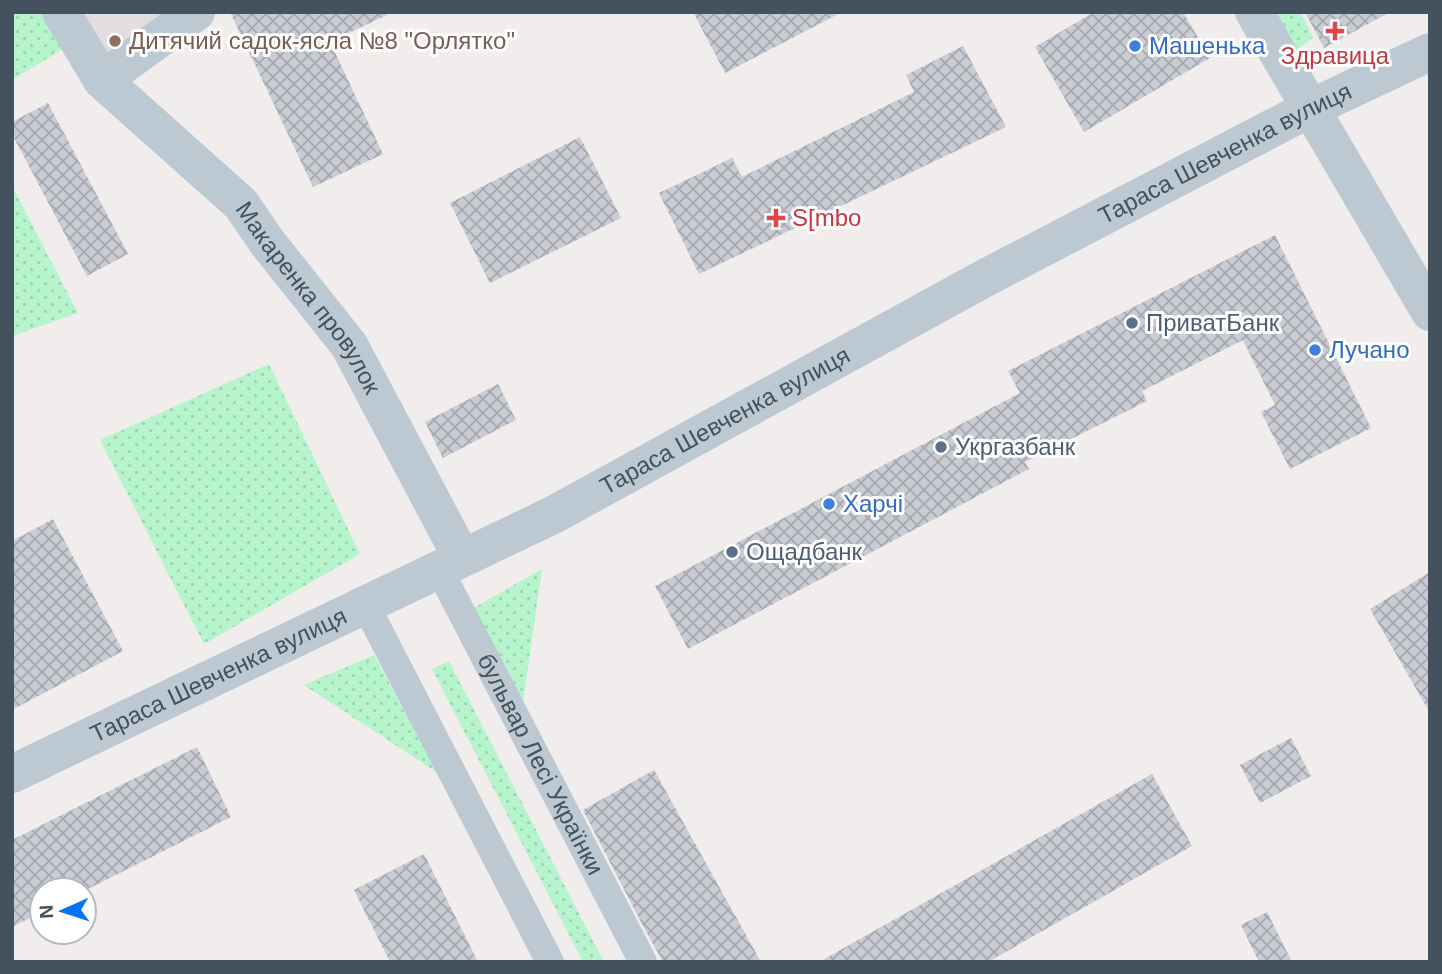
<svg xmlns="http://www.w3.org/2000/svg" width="1442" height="974" font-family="Helvetica,sans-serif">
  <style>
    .education { fill: #e2dedf }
    .green { fill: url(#green-dots) }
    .building { fill: url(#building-cross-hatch) }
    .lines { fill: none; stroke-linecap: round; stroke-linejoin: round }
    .pedestrian { stroke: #bcc9d2; stroke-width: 28 }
    .minor { stroke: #bcc9d2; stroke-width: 38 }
    .tertiary { stroke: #bcc9d2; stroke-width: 38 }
    .health-dot { fill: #e0444e; stroke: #fff; stroke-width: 2.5 }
    .education-dot { fill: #8d6e63; stroke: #fff; stroke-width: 2.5 }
    .shop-dot { fill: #3f7fe0; stroke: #fff; stroke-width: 2.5 }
    .service-dot { fill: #5c6f8a; stroke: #fff; stroke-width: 2.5 }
    .labels { text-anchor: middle; stroke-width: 6; stroke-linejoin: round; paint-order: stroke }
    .education-label { font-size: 24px; fill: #785e54; stroke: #fff; text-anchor: start }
    .shop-label { font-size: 24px; fill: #366cbe; stroke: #fff; text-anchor: start }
    .health-label { font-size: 24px; fill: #be3a42; stroke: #fff }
    .street-label { font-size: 24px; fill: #44525d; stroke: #fff }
    .service-label { font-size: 24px; fill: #4e5e75; stroke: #fff; text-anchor: start }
  </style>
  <defs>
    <pattern id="green-dots" width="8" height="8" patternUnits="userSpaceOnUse" patternTransform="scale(1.75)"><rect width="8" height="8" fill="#b6f4cc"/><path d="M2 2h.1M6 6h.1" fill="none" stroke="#9ed3b2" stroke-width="1.8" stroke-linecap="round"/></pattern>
    <pattern id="building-cross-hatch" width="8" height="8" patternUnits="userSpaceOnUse" patternTransform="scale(1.75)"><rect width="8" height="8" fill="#c9ccd4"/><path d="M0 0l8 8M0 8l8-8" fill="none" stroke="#a5a8af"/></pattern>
  </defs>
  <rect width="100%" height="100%" fill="#f1eded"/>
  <path class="education" d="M 69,12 L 183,12 L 104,70 Z"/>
  <g class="green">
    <path d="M 12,12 L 47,12 L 68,46 L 12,80 Z"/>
    <path d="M 1274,12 L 1301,12 L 1313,38 L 1294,51 Z"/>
    <path d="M 12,186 L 78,313 L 12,336 Z"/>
    <path d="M 269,364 L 360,554 L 204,644 L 100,440 Z"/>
    <path d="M 542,569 L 523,702 L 472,609 Z"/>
    <path d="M 374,655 L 438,773 L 304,685 Z"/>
    <path d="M 449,661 L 604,962 L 583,962 L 432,669 Z"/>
  </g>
  <g class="building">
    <path d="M 230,12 L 393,12 L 330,42 L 383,154 L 313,187 Z"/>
    <path d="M 693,12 L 842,12 L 725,73 Z"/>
    <path d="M 1094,12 L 1183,12 L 1210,58 L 1084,132 L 1035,47 Z"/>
    <path d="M 1305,12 L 1390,12 L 1324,48 Z"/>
    <path d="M 963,46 L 1006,127 L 699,274 L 659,193 L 732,158 L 742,177 L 914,92 L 906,75 Z"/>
    <path d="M 48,103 L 128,254 L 87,276 L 12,134 L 12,122 Z"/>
    <path d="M 580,137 L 621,218 L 490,283 L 450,203 Z"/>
    <path d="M 1275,235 L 1371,428 L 1290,469 L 1261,412 L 1275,405 L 1243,340 L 1142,391 L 1147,401 L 1025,462 L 1029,469 L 688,649 L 655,586 L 1020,393 L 1008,371 Z"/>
    <path d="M 498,384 L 516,420 L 443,458 L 425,422 Z"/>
    <path d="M 53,519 L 123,651 L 12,710 L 12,541 Z"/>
    <path d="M 1430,572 L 1430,713 L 1370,609 Z"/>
    <path d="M 1291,738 L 1311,776 L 1260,803 L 1240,765 Z"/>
    <path d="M 197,747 L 231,817 L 84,891 L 42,890 L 42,912 L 12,927 L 12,840 Z"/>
    <path d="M 654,770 L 761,962 L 663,962 L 642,924 L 583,810 Z"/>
    <path d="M 1152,774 L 1192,846 L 988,962 L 819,962 Z"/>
    <path d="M 424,854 L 478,962 L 390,962 L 354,890 Z"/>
    <path d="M 1267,912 L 1292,962 L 1259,962 L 1241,925 Z"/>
  </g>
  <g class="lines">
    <g class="pedestrian">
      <path id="s1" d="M 439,569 L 643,962"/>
      <path d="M 365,604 L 550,962"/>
    </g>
    <g class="minor">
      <path d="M 61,12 L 102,80"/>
      <path id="s2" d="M 196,12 L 102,80 L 241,204 L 267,242 L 349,345 L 462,558"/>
    </g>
    <g class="tertiary">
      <path d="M 1254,12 L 1430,312"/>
      <path id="s3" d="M 12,774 L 555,514 L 985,278 L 1309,109 L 1430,52"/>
    </g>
  </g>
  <g class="health-dot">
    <path d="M1331.5 20.5h7v7h7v7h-7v7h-7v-7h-7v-7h7z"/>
    <path d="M772.5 207.5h7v7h7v7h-7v7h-7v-7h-7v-7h7z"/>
  </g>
  <circle class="education-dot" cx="115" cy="41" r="7"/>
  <g class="shop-dot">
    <circle cx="1135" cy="46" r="7"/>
    <circle cx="1315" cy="350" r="7"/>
    <circle cx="829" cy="504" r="7"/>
  </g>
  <g class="service-dot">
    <circle cx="1132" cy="323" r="7"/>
    <circle cx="941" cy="447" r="7"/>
    <circle cx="732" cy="552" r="7"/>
  </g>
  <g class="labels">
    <g class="education-label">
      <text x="129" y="49">Дитячий садок-ясла №8 "Орлятко"</text>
    </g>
    <g class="shop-label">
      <text x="1149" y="54">Машенька</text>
      <text x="1329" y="358">Лучано</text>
      <text x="843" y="512">Харчі</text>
    </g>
    <g class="health-label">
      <text x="1335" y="64">Здравица</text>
      <text x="792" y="226" text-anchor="start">S[mbo</text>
    </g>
    <g class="street-label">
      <text dy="8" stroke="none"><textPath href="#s3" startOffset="1363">Тараса Шевченка вулиця</textPath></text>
      <text dy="8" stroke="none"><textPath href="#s2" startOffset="418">Макаренка провулок</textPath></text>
      <text dy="8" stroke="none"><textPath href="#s3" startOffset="796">Тараса Шевченка вулиця</textPath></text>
      <text dy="8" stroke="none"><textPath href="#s3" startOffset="229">Тараса Шевченка вулиця</textPath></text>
      <text dy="8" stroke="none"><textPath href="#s1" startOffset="220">бульвар Лесі Українки</textPath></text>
    </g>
    <g class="service-label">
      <text x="1146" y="331">ПриватБанк</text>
      <text x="955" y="455">Укргазбанк</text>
      <text x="746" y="560">Ощадбанк</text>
    </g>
  </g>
  <rect width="1442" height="974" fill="none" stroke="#44525d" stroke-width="28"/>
  <g transform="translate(63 911) rotate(267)"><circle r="33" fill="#ffffff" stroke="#b4babe" stroke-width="2"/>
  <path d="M0-5L12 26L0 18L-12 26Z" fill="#0472f3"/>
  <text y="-10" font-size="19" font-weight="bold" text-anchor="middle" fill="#44525d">N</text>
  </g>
</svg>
